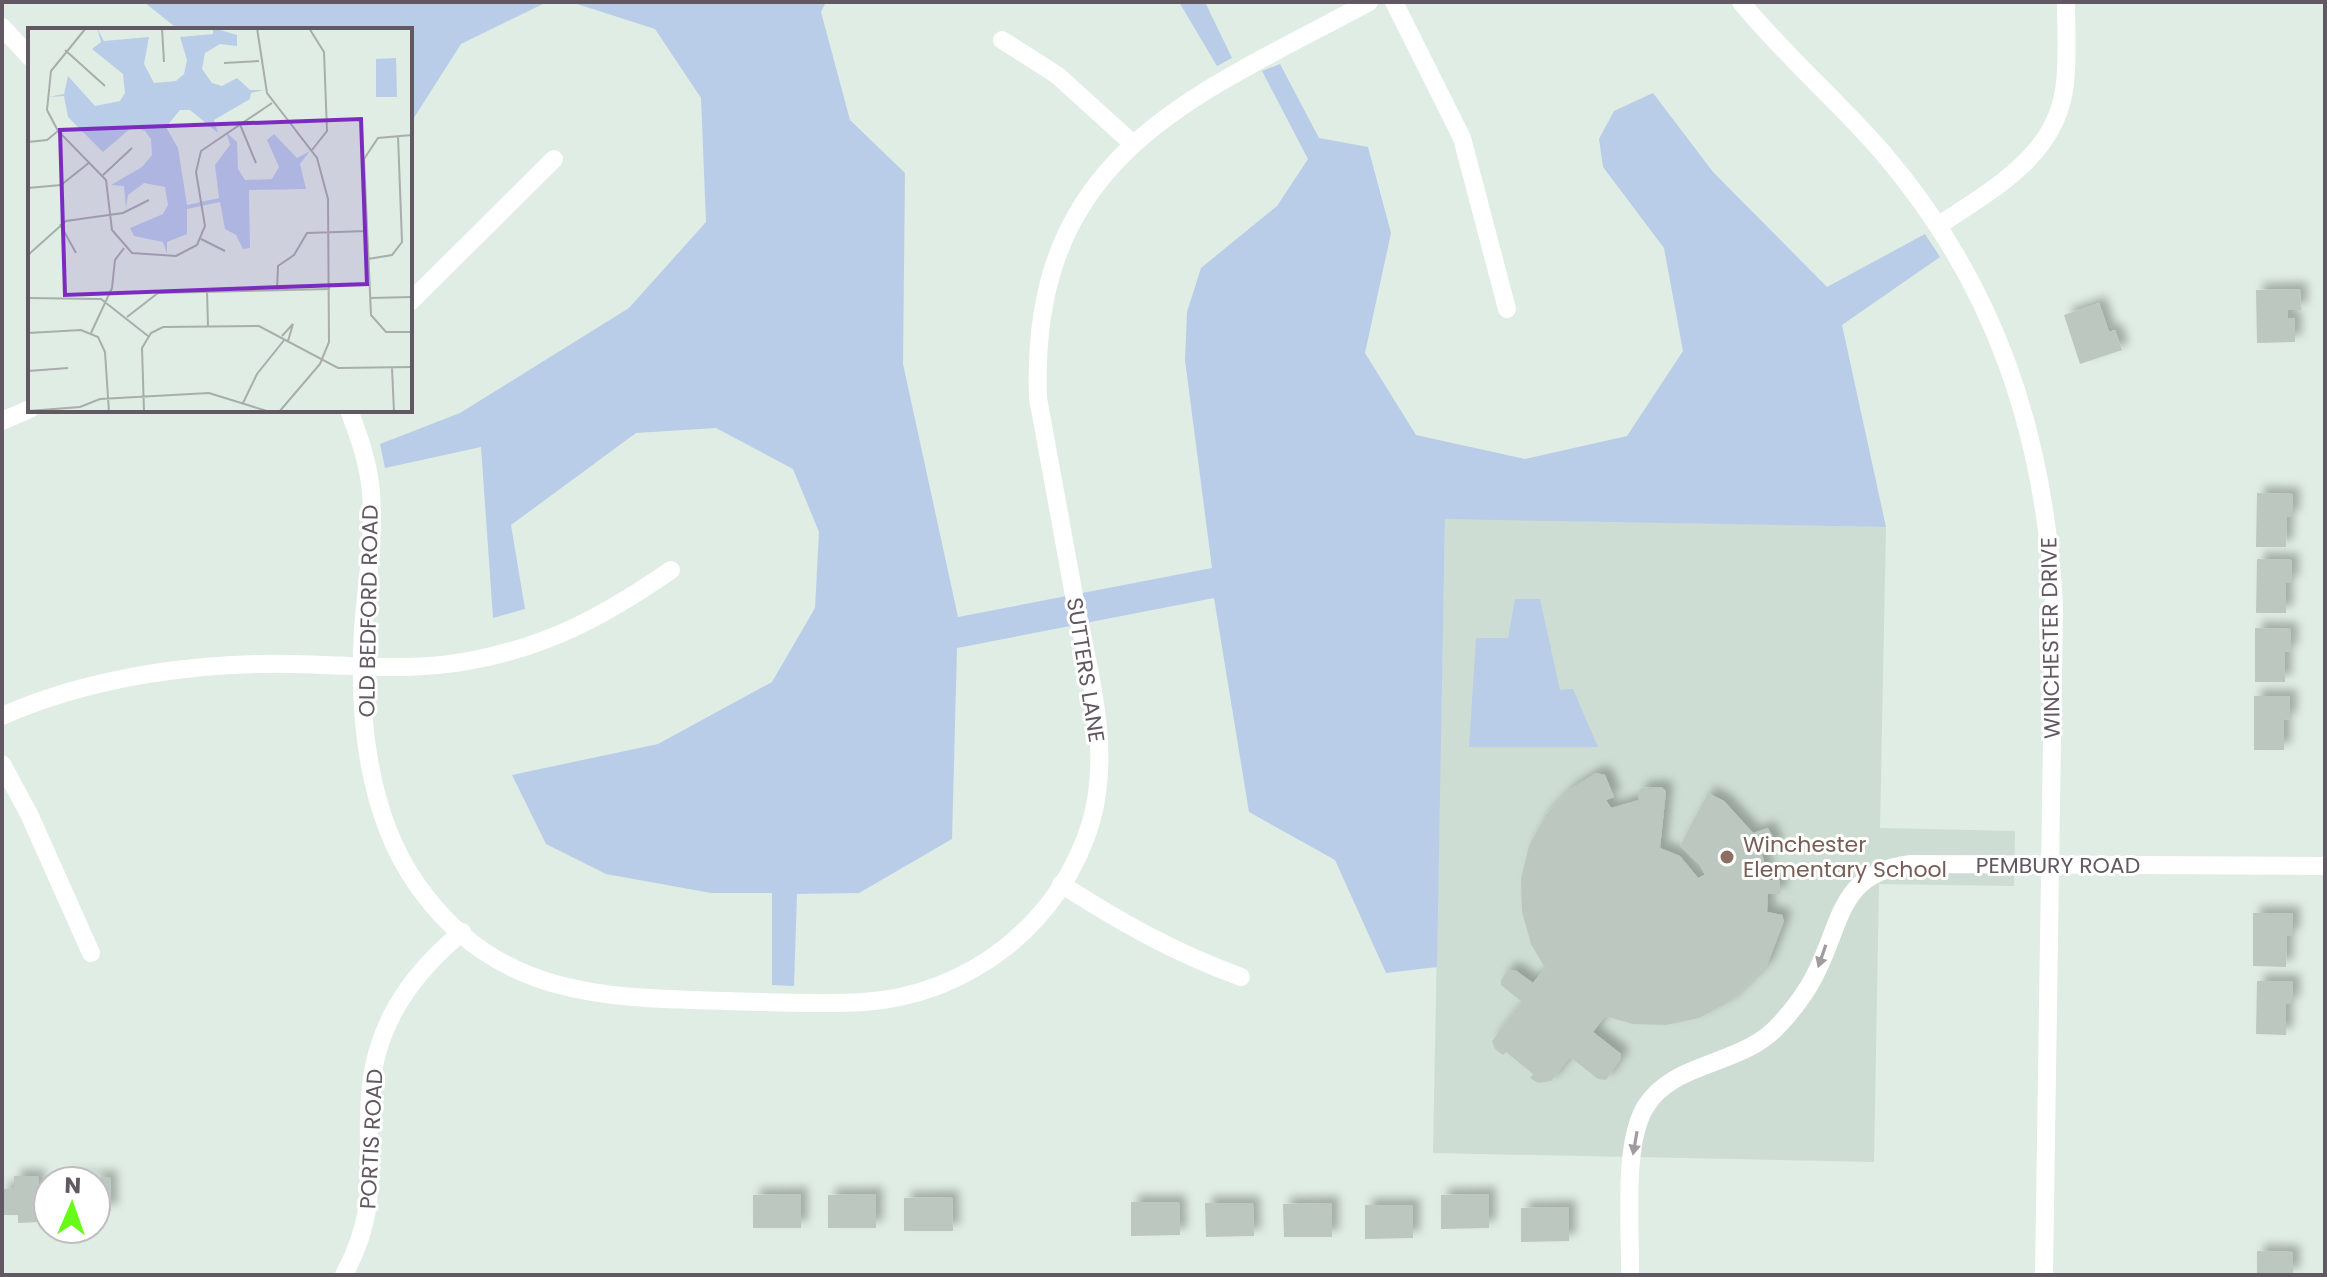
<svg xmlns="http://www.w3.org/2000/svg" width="2327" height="1277" font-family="Poppins,sans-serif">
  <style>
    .education { fill: #ceddd3 }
    .green { fill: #b9cde8 }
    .building { fill: #bcc7bf; filter: url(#shadow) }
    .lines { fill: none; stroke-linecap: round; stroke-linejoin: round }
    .minor { stroke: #fff; stroke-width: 18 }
    .oneway { fill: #a19ba0 }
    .education-dot { fill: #8d6e63; stroke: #fff; stroke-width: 3 }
    .labels { text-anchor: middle; stroke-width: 6; stroke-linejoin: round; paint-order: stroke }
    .street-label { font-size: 22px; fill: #625861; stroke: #fff }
    .education-label { font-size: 22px; fill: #785e54; stroke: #fff; text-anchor: start }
    .inset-road { fill: none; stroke: #a9adac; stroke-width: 2 }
    .view { fill: #7b2cbf; fill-opacity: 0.15; stroke: #7b2cbf; stroke-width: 4 }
    .inset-edge { fill: none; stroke: #625861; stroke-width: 4 }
  </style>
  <defs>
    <filter id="shadow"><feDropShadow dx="7" dy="-7" stdDeviation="4" flood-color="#0004"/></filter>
  </defs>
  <rect width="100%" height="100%" fill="#dfede4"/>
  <path class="education" d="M 1445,518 L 1886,527 L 1880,828 L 2015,831 L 2014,886 L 1879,884 L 1874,1162 L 1433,1153 Z"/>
  <g class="green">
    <path d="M 144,2 L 547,2 L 461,44 L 410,124 L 410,30 L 179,30 Z"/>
    <path d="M 571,2 L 826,2 L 821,12 L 850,120 L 905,173 L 903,364 L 958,617 L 1212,568 L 1185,360 L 1187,312 L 1201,268 L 1277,206 L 1308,159 L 1262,71 L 1280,64 L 1319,138 L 1368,147 L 1391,233 L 1365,353 L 1416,435 L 1525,459 L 1627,436 L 1683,351 L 1664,248 L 1603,167 L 1599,139 L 1614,111 L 1653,93 L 1713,172 L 1827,287 L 1925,234 L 1940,257 L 1842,325 L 1886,527 L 1445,519 L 1437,967 L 1386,973 L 1335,860 L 1249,812 L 1214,598 L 957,648 L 952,839 L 859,893 L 797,894 L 794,986 L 772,985 L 772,893 L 711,893 L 606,874 L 546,844 L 512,775 L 658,744 L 772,682 L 815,608 L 819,532 L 793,469 L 716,428 L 636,433 L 511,525 L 525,609 L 493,618 L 481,447 L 385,468 L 380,444 L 460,413 L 629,308 L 706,222 L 701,98 L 655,29 Z"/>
    <path d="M 1179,2 L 1205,2 L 1232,58 L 1217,66 Z"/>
    <path d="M 1515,599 L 1540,599 L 1560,690 L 1573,689 L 1598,747 L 1469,747 L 1476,638 L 1508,638 Z"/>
  </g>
  <g class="building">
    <path d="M 2300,289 L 2301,310 L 2287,310 L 2288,318 L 2295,318 L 2295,342 L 2257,343 L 2256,290 Z"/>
    <path d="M 2099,303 L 2109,332 L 2115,330 L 2122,350 L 2080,364 L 2064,315 Z"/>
    <path d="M 2257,493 L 2293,494 L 2293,517 L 2287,517 L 2286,547 L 2256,547 Z"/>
    <path d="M 2257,559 L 2292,560 L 2292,583 L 2286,583 L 2286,613 L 2256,613 Z"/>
    <path d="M 2255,628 L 2291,629 L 2291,652 L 2285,651 L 2285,682 L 2255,682 Z"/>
    <path d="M 2254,696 L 2290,696 L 2290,720 L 2284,719 L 2284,750 L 2254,750 Z"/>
    <path d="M 1596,773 L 1605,775 L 1614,797 L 1606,800 L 1611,808 L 1639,800 L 1638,792 L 1642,788 L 1661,787 L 1666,791 L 1660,848 L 1680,856 L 1698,878 L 1705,875 L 1700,865 L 1680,846 L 1708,793 L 1724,801 L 1753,833 L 1768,828 L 1776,843 L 1774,849 L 1762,854 L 1769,880 L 1780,880 L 1780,894 L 1768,894 L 1767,912 L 1782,915 L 1784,921 L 1767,965 L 1729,1002 L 1699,1018 L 1666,1025 L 1633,1024 L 1605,1016 L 1593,1032 L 1621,1054 L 1621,1058 L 1606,1080 L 1598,1079 L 1570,1057 L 1551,1081 L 1538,1083 L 1530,1078 L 1533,1074 L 1506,1052 L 1503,1055 L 1495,1049 L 1492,1041 L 1522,1002 L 1501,985 L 1501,980 L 1508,970 L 1515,970 L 1533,983 L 1545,968 L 1531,944 L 1522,912 L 1521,879 L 1529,846 L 1545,816 L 1569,790 Z"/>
    <path d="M 2253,913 L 2293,913 L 2293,936 L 2287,936 L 2286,967 L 2253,966 Z"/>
    <path d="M 2257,981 L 2293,981 L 2293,1004 L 2286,1004 L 2286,1035 L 2256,1034 Z"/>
    <path d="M 14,1176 L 38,1176 L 39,1222 L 18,1223 L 18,1215 L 2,1215 L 2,1189 L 14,1188 Z"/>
    <path d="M 110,1177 L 111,1211 L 96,1211 L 96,1181 L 62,1181 L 62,1178 Z"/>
    <path d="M 801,1194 L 801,1228 L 753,1228 L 753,1195 Z"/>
    <path d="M 876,1194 L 876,1228 L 828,1228 L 828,1195 Z"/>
    <path d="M 1489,1194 L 1489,1228 L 1441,1229 L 1441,1195 Z"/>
    <path d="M 952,1197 L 953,1231 L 904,1231 L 904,1198 Z"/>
    <path d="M 1131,1202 L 1179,1202 L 1180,1235 L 1131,1236 Z"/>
    <path d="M 1205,1203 L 1253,1203 L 1254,1236 L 1206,1237 Z"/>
    <path d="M 1332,1203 L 1332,1237 L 1284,1237 L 1283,1204 Z"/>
    <path d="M 1365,1205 L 1413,1205 L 1413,1238 L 1365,1239 Z"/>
    <path d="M 1569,1207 L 1569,1241 L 1521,1242 L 1521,1208 Z"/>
    <path d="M 2257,1251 L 2293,1252 L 2293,1275 L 2257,1275 Z"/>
  </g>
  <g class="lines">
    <g class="minor">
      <path d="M 1394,2 L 1462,138 L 1507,309"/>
      <path d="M 1741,2 C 1785,56 1838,101 1883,153 C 1996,285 2044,433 2054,604 L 2044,1275"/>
      <path d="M 2,27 L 30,57"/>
      <path d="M 1002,40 L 1057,75 L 1132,143"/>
      <path d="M 1938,226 C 1992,189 2058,156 2065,83 C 2068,57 2066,29 2066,2"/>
      <path d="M 410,302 L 554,159"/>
      <path d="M 349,410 C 359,437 369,464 371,493 C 375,539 366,584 363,630 C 358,715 367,815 418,886 C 497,997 603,998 726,1001 C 772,1002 818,1005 864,1002 C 969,995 1061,923 1091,822 C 1112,749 1089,673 1075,601 C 1063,533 1050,466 1038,398 C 1029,156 1187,100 1369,2"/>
      <path d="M 2,421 L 30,409"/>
      <path d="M 2,716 C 90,677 197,662 293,664 C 352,665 410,672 468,661 C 548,647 606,615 671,570"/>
      <path d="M 2,764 L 29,814 L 91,953"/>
      <path d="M 1061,884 C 1122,923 1173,952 1241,977"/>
      <path d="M 344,1275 C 385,1197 362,1163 371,1085 C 378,1020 414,972 462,932"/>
      <path d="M 1630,1275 C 1631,1231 1622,1143 1646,1106 C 1675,1060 1741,1067 1779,1025 C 1793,1010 1806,993 1815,975 C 1843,921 1838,873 1911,864 L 2325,866"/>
    </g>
  </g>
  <defs><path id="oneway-solid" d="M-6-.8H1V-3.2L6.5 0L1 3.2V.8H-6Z" transform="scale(2)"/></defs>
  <g class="oneway">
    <use href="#oneway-solid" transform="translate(1822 956) rotate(109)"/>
    <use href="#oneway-solid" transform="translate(1635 1143) rotate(100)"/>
  </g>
  <circle class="education-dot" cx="1727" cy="857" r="8"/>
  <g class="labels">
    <g class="street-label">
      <text transform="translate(368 611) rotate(-89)" y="8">OLD BEDFORD ROAD</text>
      <text transform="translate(2050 638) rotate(-91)" y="8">WINCHESTER DRIVE</text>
      <text transform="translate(1086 670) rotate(81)" y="8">SUTTERS LANE</text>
      <text x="2058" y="873">PEMBURY ROAD</text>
      <text transform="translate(371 1139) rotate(-87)" y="8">PORTIS ROAD</text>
    </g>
    <g class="education-label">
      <text x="1743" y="852">Winchester<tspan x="1743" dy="25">Elementary School</tspan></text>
    </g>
  </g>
  <g transform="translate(28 28)">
    <rect width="384" height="384" fill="#dfede4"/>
    <path d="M 69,0 L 76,13 L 121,9 L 116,36 L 126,55 L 148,53 L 156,46 L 159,32 L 152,9 L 185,6 L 185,0 L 209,7 L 209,18 L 192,16 L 177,25 L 174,41 L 184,55 L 194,58 L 209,50 L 222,62 L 236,62 L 223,65 L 222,71 L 186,92 L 190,105 L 162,82 L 152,82 L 138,99 L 150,120 L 159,177 L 191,170 L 187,137 L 202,117 L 198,104 L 209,114 L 210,141 L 217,152 L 244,151 L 251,139 L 239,112 L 246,106 L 269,130 L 282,123 L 272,136 L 278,161 L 221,162 L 222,220 L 215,221 L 208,207 L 197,201 L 192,174 L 159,181 L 159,206 L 139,214 L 139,226 L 135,214 L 106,208 L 102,200 L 135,186 L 140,177 L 137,159 L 116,155 L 100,167 L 98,180 L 96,158 L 83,157 L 114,139 L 124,127 L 123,111 L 117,103 L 104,99 L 75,124 L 40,89 L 36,68 L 20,69 L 36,66 L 40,48 L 67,78 L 92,73 L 97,65 L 95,46 L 64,21 L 73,14 ZM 368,30 L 369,69 L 348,69 L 348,31 Z" fill="#b9cde8"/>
    <path class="inset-road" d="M 58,0 L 23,43 L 19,82 L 30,103 L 78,152 L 84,202 L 104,225 L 148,228 L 169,217 L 177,198 L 168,144 L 173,123 L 244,75M 134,0 L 136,34M 229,0 L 239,65 L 289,130 L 300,171 L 301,314 L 292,336 L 251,384M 281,0 L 296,24 L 299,103 L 284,122M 37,22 L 77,58M 196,35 L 231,33M 211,94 L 228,135M 384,107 L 350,110 L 336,131 L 343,287 L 358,304 L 384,304M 0,114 L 19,112 L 30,103M 75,147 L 104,120M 0,160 L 33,157 L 62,134M 32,196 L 48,225M 173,211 L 197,223M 0,227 L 38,193 L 95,185 L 121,172M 340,231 L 364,227 L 374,214 L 370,108M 249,262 L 250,238 L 266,227 L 279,205 L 339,203M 179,263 L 180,298M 0,270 L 73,271 L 120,308M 342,270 L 384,269M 99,289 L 130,265 L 302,261M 0,305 L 53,302 L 70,309 L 77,324 L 81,384M 63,305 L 84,260 L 87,232 L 96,220M 254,308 L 265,296 L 260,313M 364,340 L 366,384M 0,343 L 40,340M 215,375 L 229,346 L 257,311M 0,383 L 52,379 L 72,371 L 181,365 L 242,384M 116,384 L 114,320 L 123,305 L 135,299 L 231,298 L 310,340 L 384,339"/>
    <path class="view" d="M 333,91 L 339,256 L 37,267 L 32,102 Z"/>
    <rect width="384" height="384" class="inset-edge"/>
  </g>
  <rect width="2327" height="1277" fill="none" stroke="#625861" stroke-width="8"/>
  <g transform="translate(72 1205) rotate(2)"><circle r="38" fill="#ffffff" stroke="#c0bcc0" stroke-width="2"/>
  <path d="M0-6L14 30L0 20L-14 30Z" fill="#68fa18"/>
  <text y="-12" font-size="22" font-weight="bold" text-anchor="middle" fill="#625861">N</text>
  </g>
</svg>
